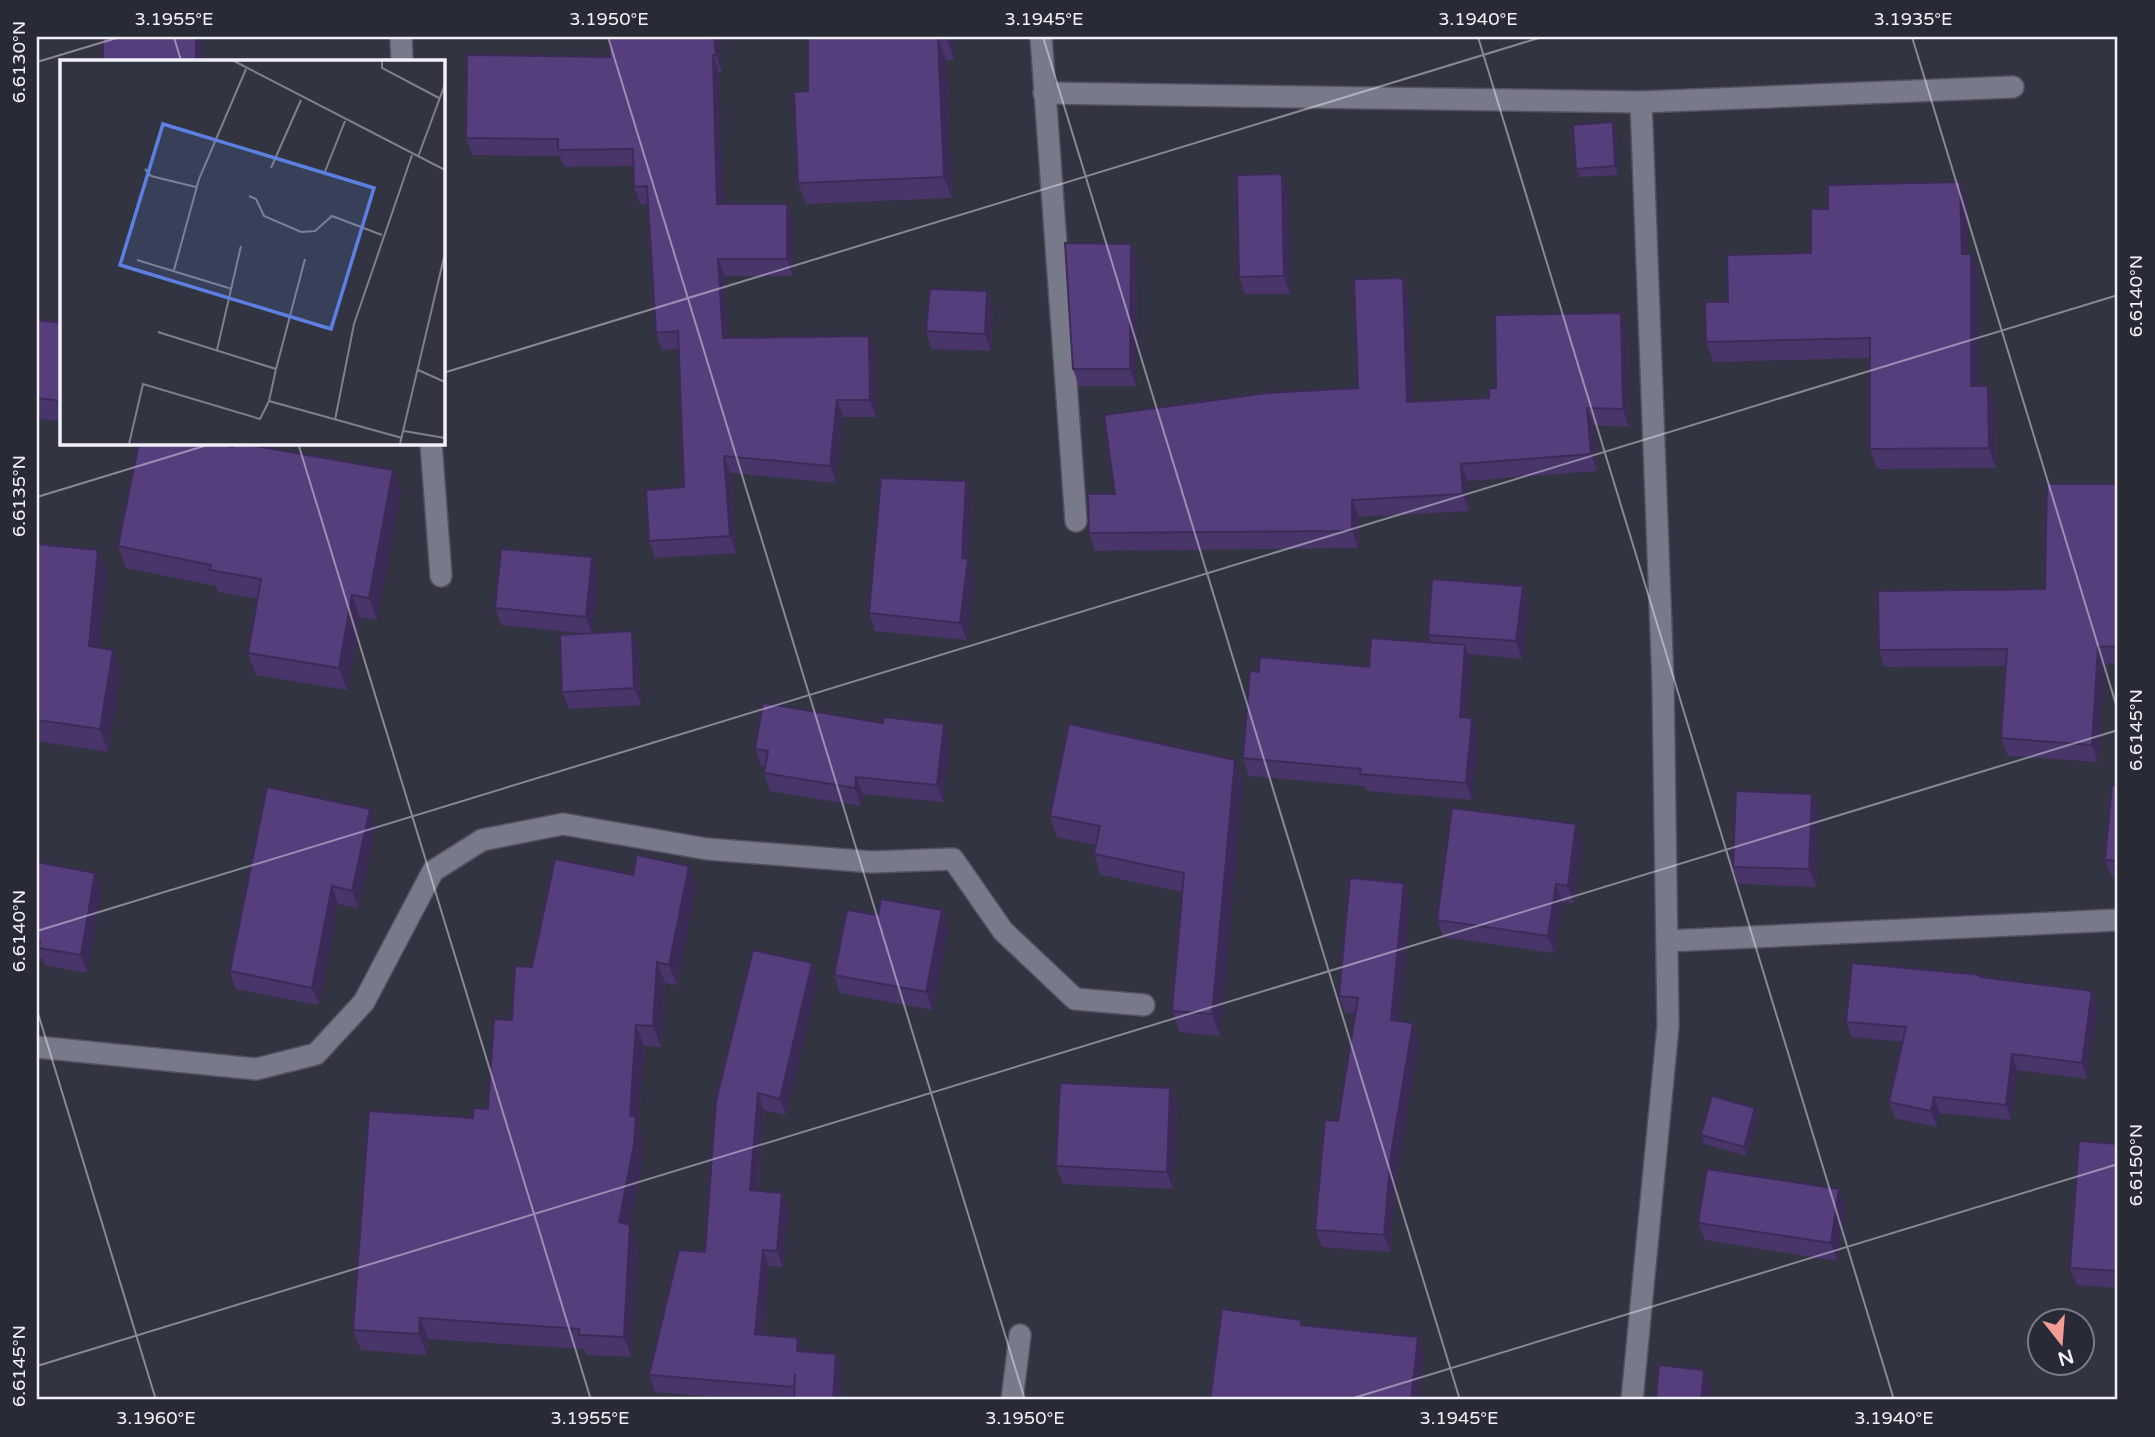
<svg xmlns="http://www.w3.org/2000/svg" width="2155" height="1437" font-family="'Varela Round',sans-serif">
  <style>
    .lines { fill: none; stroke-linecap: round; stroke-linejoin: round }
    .minor-casing { stroke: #52535e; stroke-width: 24 }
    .minor { stroke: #787a89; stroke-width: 21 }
    .wall { fill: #4a356b }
    .shaded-wall { fill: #3c2b57 }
    .building { fill: #563e7c; stroke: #3c2b57; stroke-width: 2 }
    .ticks { fill: none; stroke: #f0f1fa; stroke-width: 2; stroke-opacity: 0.45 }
    .inset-road { fill: none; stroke: #7e808b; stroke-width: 2 }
    .view { fill: #5c7fe2; fill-opacity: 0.15; stroke: #5c7fe2; stroke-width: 3.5 }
    .inset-edge { fill: none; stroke: #f0f1fa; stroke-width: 3.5 }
    .neatline { fill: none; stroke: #f0f1fa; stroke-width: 2.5 }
    .ticks-label { font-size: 18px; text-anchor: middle; fill: #f0f1fa }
  </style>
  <rect width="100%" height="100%" fill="#323441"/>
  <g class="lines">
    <defs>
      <g id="minor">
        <path d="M 401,37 L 402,61"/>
        <path d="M 1041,37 L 1076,521"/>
        <path d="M 1044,93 L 1641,102 L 2013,87"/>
        <path d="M 431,443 L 441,576"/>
        <path d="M 1667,941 L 2118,920"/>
        <path d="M 37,1047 L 256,1069 L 316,1054 L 364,1002 L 433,871 L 482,840 L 563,824 L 707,849 L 872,862 L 953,859 L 1003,931 L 1075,999 L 1144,1005"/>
        <path d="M 1012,1400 L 1020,1335"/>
        <path d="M 1632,1400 L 1668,1026 L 1663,682 L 1641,102"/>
      </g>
    </defs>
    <use href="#minor" class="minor-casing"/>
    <use href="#minor" class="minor"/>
  </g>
  <g class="wall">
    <path d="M 720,37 L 722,72 L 719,72 L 723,204 L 787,204 L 793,221 L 793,276 L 724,276 L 728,338 L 876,353 L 876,417 L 843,417 L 836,483 L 730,473 L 736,553 L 655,558 L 649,541 L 684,487 L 679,349 L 662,350 L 656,333 L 648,203 L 640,204 L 634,187 L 634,166 L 564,167 L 560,156 L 472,155 L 466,138 Z"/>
    <path d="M 808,37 L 954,37 L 954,60 L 946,60 L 952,198 L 806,204 L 798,183 L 808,91 Z"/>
    <path d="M 1616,131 L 1618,175 L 1579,177 L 1576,169 Z"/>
    <path d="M 1960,182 L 1967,202 L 1968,254 L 1979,273 L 1979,386 L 1988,386 L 1995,406 L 1996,468 L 1877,469 L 1870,449 L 1870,358 L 1714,362 L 1706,342 L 1728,302 L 1811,253 L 1828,209 Z"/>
    <path d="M 1289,191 L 1290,294 L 1245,294 L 1239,277 Z"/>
    <path d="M 1137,261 L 1136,386 L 1079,386 L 1073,369 Z"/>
    <path d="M 1403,278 L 1409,295 L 1412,402 L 1489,398 L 1496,388 L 1621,313 L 1627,330 L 1629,427 L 1594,425 L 1597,471 L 1467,481 L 1469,511 L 1359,517 L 1358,548 L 1095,551 L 1089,533 L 1115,494 L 1358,388 Z"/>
    <path d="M 993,308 L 991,351 L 932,349 L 926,331 Z"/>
    <path d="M 37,320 L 61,323 L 61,421 L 37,418 Z"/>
    <path d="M 233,447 L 393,470 L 401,492 L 377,620 L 360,617 L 347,690 L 256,675 L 248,653 L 257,599 L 218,592 L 216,586 L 126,568 L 118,546 Z"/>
    <path d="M 2118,484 L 2118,663 L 2105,664 L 2098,762 L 2008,756 L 2001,738 L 2006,666 L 1885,667 L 1879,650 L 2045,589 Z"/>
    <path d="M 972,499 L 969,561 L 974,576 L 967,640 L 875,631 L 869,613 Z"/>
    <path d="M 37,544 L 107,573 L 99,647 L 113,650 L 121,673 L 108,752 L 37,741 Z"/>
    <path d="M 592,557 L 598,575 L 592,633 L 632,631 L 638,648 L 641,705 L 569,709 L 562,692 L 589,634 L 501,625 L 495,608 Z"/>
    <path d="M 1523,586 L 1529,604 L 1522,659 L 1468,654 L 1471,662 L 1467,717 L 1478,735 L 1472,800 L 1367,791 L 1365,786 L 1249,776 L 1243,758 L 1259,672 L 1369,667 L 1431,642 L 1428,635 Z"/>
    <path d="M 883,723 L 944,724 L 950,742 L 943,802 L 863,794 L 861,806 L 770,791 L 764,773 L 765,767 L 761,766 L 755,749 Z"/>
    <path d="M 1243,781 L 1220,1036 L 1180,1032 L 1172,1011 L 1183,892 L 1101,875 L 1094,854 L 1096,845 L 1057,837 L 1050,816 Z"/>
    <path d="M 2118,785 L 2118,877 L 2112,877 L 2105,860 Z"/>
    <path d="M 1812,794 L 1819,811 L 1816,887 L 1739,884 L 1733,867 Z"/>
    <path d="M 376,826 L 358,908 L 338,904 L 319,1005 L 236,989 L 230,971 Z"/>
    <path d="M 1582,841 L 1574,903 L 1562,902 L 1554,953 L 1443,937 L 1437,920 Z"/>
    <path d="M 37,862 L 95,873 L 102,890 L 87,973 L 45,965 L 42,958 L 37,958 Z"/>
    <path d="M 689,866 L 696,886 L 677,985 L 665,983 L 661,1047 L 644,1046 L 639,1124 L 643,1137 L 642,1164 L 630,1225 L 637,1245 L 631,1357 L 587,1355 L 584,1349 L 428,1339 L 427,1355 L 361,1350 L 353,1330 L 473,1118 L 488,1109 L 512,1020 L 532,967 Z"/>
    <path d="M 1404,883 L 1410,900 L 1399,1021 L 1413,1023 L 1419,1041 L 1397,1172 L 1390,1252 L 1322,1247 L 1315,1230 L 1338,1121 L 1356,1014 L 1345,1013 L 1339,996 Z"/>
    <path d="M 878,915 L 948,927 L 933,1010 L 840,993 L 834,975 Z"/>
    <path d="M 1981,975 L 1981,977 L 2092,991 L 2098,1007 L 2087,1079 L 2017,1070 L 2011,1120 L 1940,1113 L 1937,1127 L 1895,1118 L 1889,1102 L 1903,1042 L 1852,1037 L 1846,1022 Z"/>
    <path d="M 818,980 L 786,1115 L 764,1110 L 758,1191 L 782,1193 L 788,1209 L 783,1267 L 769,1266 L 763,1335 L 798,1338 L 803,1352 L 836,1354 L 842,1371 L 840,1400 L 754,1400 L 655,1392 L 649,1375 L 705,1252 L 716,1101 Z"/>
    <path d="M 1170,1088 L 1177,1105 L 1173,1189 L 1063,1184 L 1056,1166 Z"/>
    <path d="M 1755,1108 L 1758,1117 L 1747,1156 L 1704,1144 L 1701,1135 Z"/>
    <path d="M 2118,1144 L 2118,1288 L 2077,1285 L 2070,1268 Z"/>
    <path d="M 1846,1207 L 1837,1261 L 1705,1240 L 1698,1223 Z"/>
  </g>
  <g class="shaded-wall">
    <path d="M 196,37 L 201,37 L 202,61 L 196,61 Z"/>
    <path d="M 714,37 L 720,37 L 722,72 L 716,55 Z"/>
    <path d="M 947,37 L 954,37 L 954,60 L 947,38 Z"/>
    <path d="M 938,38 L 946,60 L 952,198 L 944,177 Z"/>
    <path d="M 713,55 L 719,72 L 724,221 L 717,204 Z"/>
    <path d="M 1613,122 L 1616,131 L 1618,175 L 1615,166 Z"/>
    <path d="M 1282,174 L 1289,191 L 1290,294 L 1284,276 Z"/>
    <path d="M 1960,182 L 1967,202 L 1969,273 L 1962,254 Z"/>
    <path d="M 787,204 L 793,221 L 793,276 L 787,259 Z"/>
    <path d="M 1131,244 L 1137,261 L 1136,386 L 1130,369 Z"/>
    <path d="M 1971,254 L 1979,273 L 1979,406 L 1971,386 Z"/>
    <path d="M 718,259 L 724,276 L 729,355 L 723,338 Z"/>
    <path d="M 1403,278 L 1409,295 L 1413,420 L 1407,402 Z"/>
    <path d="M 987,291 L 993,308 L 991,351 L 985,334 Z"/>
    <path d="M 1621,313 L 1627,330 L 1629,427 L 1623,409 Z"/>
    <path d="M 869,336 L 876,353 L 876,417 L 870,400 Z"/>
    <path d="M 1988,386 L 1995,406 L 1996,468 L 1989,448 Z"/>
    <path d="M 837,400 L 843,417 L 836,483 L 830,466 Z"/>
    <path d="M 1587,408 L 1594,425 L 1597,471 L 1591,454 Z"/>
    <path d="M 724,456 L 730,473 L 736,553 L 730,536 Z"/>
    <path d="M 1461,464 L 1467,481 L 1469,511 L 1463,494 Z"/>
    <path d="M 393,470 L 401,492 L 377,620 L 369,598 Z"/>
    <path d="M 966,481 L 972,499 L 969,561 L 974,576 L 967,640 L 960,623 L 962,558 Z"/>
    <path d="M 1352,500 L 1359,517 L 1358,548 L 1352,531 Z"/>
    <path d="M 98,550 L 107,573 L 97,669 L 89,646 Z"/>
    <path d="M 592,557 L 598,575 L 592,634 L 586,617 Z"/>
    <path d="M 1523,586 L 1529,604 L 1522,659 L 1516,641 Z"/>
    <path d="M 352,595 L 360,617 L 347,690 L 339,668 Z"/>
    <path d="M 632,631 L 638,648 L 641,705 L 634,688 Z"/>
    <path d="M 1465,645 L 1471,662 L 1466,734 L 1460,717 Z"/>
    <path d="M 2098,647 L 2105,664 L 2098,762 L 2092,745 Z"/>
    <path d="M 113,650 L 121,673 L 108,752 L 100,729 Z"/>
    <path d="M 1472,718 L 1478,735 L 1472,800 L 1466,783 Z"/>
    <path d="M 944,724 L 950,742 L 943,802 L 937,785 Z"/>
    <path d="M 1235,760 L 1243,781 L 1220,1036 L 1212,1014 Z"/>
    <path d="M 856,777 L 863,794 L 861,806 L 855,788 Z"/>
    <path d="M 1812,794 L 1819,811 L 1816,887 L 1809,869 Z"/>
    <path d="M 370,809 L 376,826 L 358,908 L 352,891 Z"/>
    <path d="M 1576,824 L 1582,841 L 1574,903 L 1568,886 Z"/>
    <path d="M 689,866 L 696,886 L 677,985 L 669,965 Z"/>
    <path d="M 95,873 L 102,890 L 87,973 L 81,955 Z"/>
    <path d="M 1404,883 L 1410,900 L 1398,1037 L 1391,1020 Z"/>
    <path d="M 1556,884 L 1562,902 L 1554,953 L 1548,936 Z"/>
    <path d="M 332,886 L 338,904 L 319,1005 L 312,988 Z"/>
    <path d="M 942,910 L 948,927 L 933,1010 L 926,992 Z"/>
    <path d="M 657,962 L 665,983 L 661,1047 L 653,1026 Z"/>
    <path d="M 812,963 L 818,980 L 786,1115 L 780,1099 Z"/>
    <path d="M 2092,991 L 2098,1007 L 2087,1079 L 2082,1063 Z"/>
    <path d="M 1413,1023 L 1419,1041 L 1397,1172 L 1390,1252 L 1384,1235 L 1391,1154 Z"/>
    <path d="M 636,1025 L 644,1046 L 639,1124 L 643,1137 L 642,1164 L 630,1225 L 637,1245 L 631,1357 L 624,1337 L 619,1222 L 630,1116 Z"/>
    <path d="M 2012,1054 L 2017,1070 L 2011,1120 L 2006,1105 Z"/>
    <path d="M 1170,1088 L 1177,1105 L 1173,1189 L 1167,1172 Z"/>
    <path d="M 758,1093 L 764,1110 L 756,1207 L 750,1190 Z"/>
    <path d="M 1934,1097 L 1940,1113 L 1937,1127 L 1931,1111 Z"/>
    <path d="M 1755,1108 L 1758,1117 L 1747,1156 L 1744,1147 Z"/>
    <path d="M 1839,1189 L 1846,1207 L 1837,1261 L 1831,1243 Z"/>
    <path d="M 782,1193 L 788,1209 L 783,1267 L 777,1251 Z"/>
    <path d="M 763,1250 L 769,1266 L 761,1351 L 755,1334 Z"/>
    <path d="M 420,1318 L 428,1339 L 427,1355 L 419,1334 Z"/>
    <path d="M 1418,1337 L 1424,1355 L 1419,1400 L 1411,1400 Z"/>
    <path d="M 798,1338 L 805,1355 L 797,1351 Z"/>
    <path d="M 836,1354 L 842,1371 L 840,1400 L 833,1400 Z"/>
    <path d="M 1704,1370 L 1711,1387 L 1709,1400 L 1701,1400 Z"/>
  </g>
  <g class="building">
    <rect x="103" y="37" width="93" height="24"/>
    <path d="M 609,37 L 714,37 L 716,55 L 713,55 L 717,204 L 787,204 L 787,259 L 718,259 L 723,338 L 869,336 L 870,400 L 837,400 L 830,466 L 724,456 L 730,536 L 649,541 L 646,490 L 684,487 L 678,331 L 656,333 L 647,186 L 634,187 L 633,149 L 558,150 L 558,139 L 466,138 L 467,55 L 610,57 Z"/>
    <path d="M 808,37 L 947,37 L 947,38 L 938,38 L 944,177 L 798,183 L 794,92 L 808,91 Z"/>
    <path d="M 1613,122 L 1615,166 L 1576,169 L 1573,125 Z"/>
    <path d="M 1282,174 L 1284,276 L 1239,277 L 1237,175 Z"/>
    <path d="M 1960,182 L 1962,254 L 1971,254 L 1971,386 L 1988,386 L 1989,448 L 1870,449 L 1870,338 L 1706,342 L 1705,302 L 1728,302 L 1727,255 L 1811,253 L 1811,209 L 1828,209 L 1828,185 Z"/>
    <path d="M 1065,243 L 1131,244 L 1130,369 L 1073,369 Z"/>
    <path d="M 1403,278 L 1407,402 L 1489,398 L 1489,389 L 1496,388 L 1495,315 L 1621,313 L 1623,409 L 1587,408 L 1591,454 L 1461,464 L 1463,494 L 1352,500 L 1352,531 L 1089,533 L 1088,494 L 1115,494 L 1104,415 L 1267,393 L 1358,388 L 1354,279 Z"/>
    <path d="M 930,289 L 987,291 L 985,334 L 926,331 Z"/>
    <path d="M 37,320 L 61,323 L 61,401 L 37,398 Z"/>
    <path d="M 139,443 L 213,443 L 233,447 L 234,443 L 238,443 L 393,470 L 369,598 L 352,595 L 339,668 L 248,653 L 261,579 L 210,570 L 211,565 L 118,546 Z"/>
    <path d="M 881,478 L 966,481 L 962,558 L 968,559 L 960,623 L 869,613 Z"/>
    <path d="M 2047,484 L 2118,484 L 2117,556 L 2118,556 L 2118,646 L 2098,647 L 2092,745 L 2001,738 L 2007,649 L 1879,650 L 1878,591 L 2045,589 Z"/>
    <path d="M 37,544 L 98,550 L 89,646 L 113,650 L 100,729 L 37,720 Z"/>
    <path d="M 501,549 L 592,557 L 586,617 L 495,608 Z"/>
    <path d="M 1432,579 L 1523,586 L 1516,641 L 1428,635 Z"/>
    <path d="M 632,631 L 634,688 L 562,692 L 560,635 Z"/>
    <path d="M 1371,638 L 1465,645 L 1460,717 L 1472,718 L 1466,783 L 1360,774 L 1361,769 L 1243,758 L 1250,671 L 1259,672 L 1260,657 L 1369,667 Z"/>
    <path d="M 763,703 L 883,723 L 884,717 L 944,724 L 937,785 L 856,777 L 855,788 L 764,773 L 768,751 L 755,749 Z"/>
    <path d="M 1069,724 L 1235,760 L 1212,1014 L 1172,1011 L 1184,873 L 1094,854 L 1100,826 L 1050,816 Z"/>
    <path d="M 2112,785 L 2118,785 L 2118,861 L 2105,860 Z"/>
    <path d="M 267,787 L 370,809 L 352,891 L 332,886 L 312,988 L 230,971 Z"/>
    <path d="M 1736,791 L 1812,794 L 1809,869 L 1733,867 Z"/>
    <path d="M 1452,808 L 1576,824 L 1568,886 L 1556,884 L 1548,936 L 1437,920 Z"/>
    <path d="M 637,855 L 689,866 L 669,965 L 657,962 L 653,1026 L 636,1025 L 630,1116 L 636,1116 L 634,1144 L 619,1222 L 630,1225 L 624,1337 L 579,1335 L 579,1329 L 420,1318 L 419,1334 L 353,1330 L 369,1111 L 473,1118 L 474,1108 L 488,1109 L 494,1019 L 512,1020 L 515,966 L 532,967 L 555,859 L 633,875 Z"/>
    <path d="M 37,862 L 95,873 L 81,955 L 39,948 L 40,941 L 37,941 Z"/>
    <path d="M 1350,878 L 1404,883 L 1391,1020 L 1413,1023 L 1391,1154 L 1384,1235 L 1315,1230 L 1325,1120 L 1338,1121 L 1358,998 L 1339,996 Z"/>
    <path d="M 881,899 L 942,910 L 926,992 L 834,975 L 847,910 L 878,915 Z"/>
    <path d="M 753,950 L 812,963 L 780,1099 L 758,1093 L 750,1190 L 782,1193 L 777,1251 L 763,1250 L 755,1334 L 798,1338 L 797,1351 L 836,1354 L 833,1400 L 794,1400 L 795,1374 L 794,1387 L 649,1375 L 679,1250 L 705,1252 L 716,1101 Z"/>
    <path d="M 1852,963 L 1981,975 L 1980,977 L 2092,991 L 2082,1063 L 2012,1054 L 2006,1105 L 1934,1097 L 1931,1111 L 1889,1102 L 1906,1027 L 1846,1022 Z"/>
    <path d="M 1060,1083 L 1170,1088 L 1167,1172 L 1056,1166 Z"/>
    <path d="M 1712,1096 L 1755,1108 L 1744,1147 L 1701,1135 Z"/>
    <path d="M 2079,1141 L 2118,1144 L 2118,1271 L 2070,1268 Z"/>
    <path d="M 1707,1169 L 1839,1189 L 1831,1243 L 1698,1223 Z"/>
    <path d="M 1222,1309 L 1301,1320 L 1301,1325 L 1418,1337 L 1411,1400 L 1210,1400 Z"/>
    <path d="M 1659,1365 L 1704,1370 L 1701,1400 L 1656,1400 Z"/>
  </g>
  <path class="ticks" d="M 174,37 L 181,61M 608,37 L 1025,1400M 1043,37 L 1460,1400M 1478,37 L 1894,1400M 1912,37 L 2118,711M 37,62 L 120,37M 443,373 L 1542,37M 298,443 L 591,1400M 37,497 L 214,443M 37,931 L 2118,295M 37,1010 L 156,1400M 37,1366 L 2118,730M 1347,1400 L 2118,1164"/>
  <g transform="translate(60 60)">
    <rect width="385" height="385" fill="#323441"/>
    <path class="inset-road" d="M 174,1 L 385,110M 322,1 L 322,8 L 379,38M 358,97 L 385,24M 211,108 L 241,40M 85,109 L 91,116 L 136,127M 264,114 L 285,61M 189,136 L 196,139 L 204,156 L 241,172 L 255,171 L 272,156 L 322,175M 77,200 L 172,229M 114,210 L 139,119 L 186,9M 98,272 L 216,309 L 209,341 L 342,378M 157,290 L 181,186M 216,309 L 245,199M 358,310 L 385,322M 275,360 L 294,264 L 352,95M 344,371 L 385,378M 69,384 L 83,324 L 200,359 L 209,341M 340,384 L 385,193"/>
    <path class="view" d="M 103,64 L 314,128 L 271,269 L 60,205 Z"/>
    <rect width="385" height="385" class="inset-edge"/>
  </g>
  <rect width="2155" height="1437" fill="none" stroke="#282a36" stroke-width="77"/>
  <g transform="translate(2061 1342) rotate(163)"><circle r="33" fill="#282a36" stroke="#787a84" stroke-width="2"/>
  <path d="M0-5L12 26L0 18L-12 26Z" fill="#f59c92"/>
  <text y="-10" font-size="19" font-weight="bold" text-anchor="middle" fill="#f0f1fa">N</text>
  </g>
  <rect x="38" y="38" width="2078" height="1360" class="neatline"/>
  <g class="ticks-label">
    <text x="174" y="25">3.1955°E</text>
    <text x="609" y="25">3.1950°E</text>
    <text x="1044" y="25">3.1945°E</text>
    <text x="1478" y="25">3.1940°E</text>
    <text x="1913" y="25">3.1935°E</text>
    <text transform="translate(19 62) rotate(-90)" y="6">6.6130°N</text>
    <text transform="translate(2136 296) rotate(-90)" y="6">6.6140°N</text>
    <text transform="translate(19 496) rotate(-90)" y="6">6.6135°N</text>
    <text transform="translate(2136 730) rotate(-90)" y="6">6.6145°N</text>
    <text transform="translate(19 931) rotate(-90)" y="6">6.6140°N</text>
    <text transform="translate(2136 1165) rotate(-90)" y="6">6.6150°N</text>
    <text transform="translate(19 1366) rotate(-90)" y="6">6.6145°N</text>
    <text x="156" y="1424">3.1960°E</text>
    <text x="590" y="1424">3.1955°E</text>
    <text x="1025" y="1424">3.1950°E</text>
    <text x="1459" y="1424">3.1945°E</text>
    <text x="1894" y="1424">3.1940°E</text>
  </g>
</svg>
